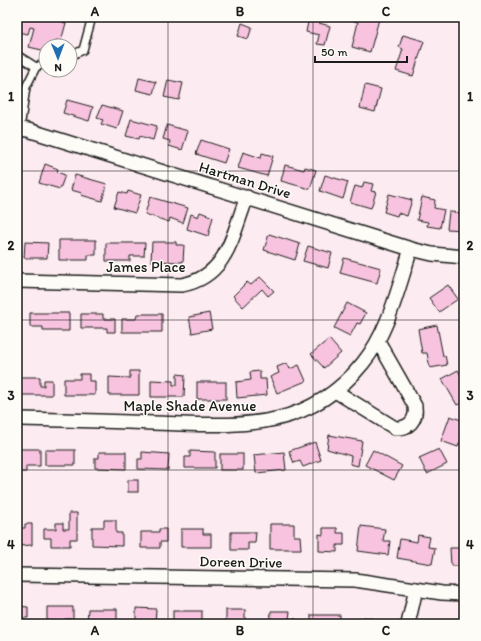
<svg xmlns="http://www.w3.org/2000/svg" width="481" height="641" font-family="Itim,sans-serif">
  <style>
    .building { fill: #f8c3df; stroke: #1c1c1c }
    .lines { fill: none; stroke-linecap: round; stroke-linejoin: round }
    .service-casing { stroke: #1c1c1c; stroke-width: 10 }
    .minor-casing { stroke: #1c1c1c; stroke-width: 16 }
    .service { stroke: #fdfcf7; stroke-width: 7 }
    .minor { stroke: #fdfcf7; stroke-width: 13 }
    .grid { fill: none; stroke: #1c1c1c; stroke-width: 1; stroke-opacity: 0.55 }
    .labels { text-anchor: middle; stroke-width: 3; stroke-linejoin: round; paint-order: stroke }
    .street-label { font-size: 15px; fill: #1c1c1c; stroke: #fdfcf7 }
    .neatline { fill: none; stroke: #1c1c1c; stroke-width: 1.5 }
    .grid-label { font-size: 13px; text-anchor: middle; font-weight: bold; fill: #1c1c1c }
  </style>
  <rect width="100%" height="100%" fill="#fcebf0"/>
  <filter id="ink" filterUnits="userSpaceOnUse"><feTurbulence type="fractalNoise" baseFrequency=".025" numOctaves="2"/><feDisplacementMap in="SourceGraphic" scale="8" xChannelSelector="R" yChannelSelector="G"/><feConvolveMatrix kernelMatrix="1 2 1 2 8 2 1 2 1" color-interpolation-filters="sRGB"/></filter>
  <g filter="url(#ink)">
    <g class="building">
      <path d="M 17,17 L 63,17 L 62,22 L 66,23 L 61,41 L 56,40 L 55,46 L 46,46 L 46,51 L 29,47 L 34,28 L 30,27 L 28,34 L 17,32 Z"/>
      <path d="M 309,17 L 321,17 L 319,23 L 330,26 L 325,45 L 317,44 L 319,35 L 306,32 Z"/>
      <path d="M 355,17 L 379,19 L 370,52 L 352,47 L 358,22 L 354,21 Z"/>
      <path d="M 242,23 L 252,27 L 248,39 L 238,36 Z"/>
      <path d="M 403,35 L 424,41 L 413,76 L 396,71 L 403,49 L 399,47 Z"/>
      <path d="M 139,78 L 156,82 L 153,94 L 136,90 Z"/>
      <path d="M 168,80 L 183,83 L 179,100 L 164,97 Z"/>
      <path d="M 365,85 L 381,89 L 375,112 L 360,108 Z"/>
      <path d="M 67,100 L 93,107 L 89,121 L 63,113 Z"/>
      <path d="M 102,105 L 123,111 L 117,129 L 101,124 L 103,120 L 97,118 Z"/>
      <path d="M 131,119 L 157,126 L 153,140 L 140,136 L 139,139 L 126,136 Z"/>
      <path d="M 167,125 L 188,131 L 182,150 L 169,146 L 170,141 L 163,139 Z"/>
      <path d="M 201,140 L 229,149 L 224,163 L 196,154 Z"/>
      <path d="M 243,152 L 261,158 L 262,153 L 273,156 L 267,176 L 238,168 Z"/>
      <path d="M 17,162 L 23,166 L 17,177 Z"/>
      <path d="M 45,164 L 58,169 L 57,172 L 65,175 L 60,189 L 39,183 Z"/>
      <path d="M 285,165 L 304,170 L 305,167 L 316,170 L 310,189 L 281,181 Z"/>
      <path d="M 75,175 L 107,184 L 102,201 L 81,195 L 82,193 L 71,190 Z"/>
      <path d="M 325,175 L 348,182 L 343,199 L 320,191 Z"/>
      <path d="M 364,182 L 373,184 L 371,191 L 376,192 L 371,208 L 350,202 L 355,186 L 362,188 Z"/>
      <path d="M 128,191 L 141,195 L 135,213 L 114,207 L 119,192 L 127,194 Z"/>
      <path d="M 389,194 L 412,200 L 407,216 L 398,213 L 397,216 L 384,212 Z"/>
      <path d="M 150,197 L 188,208 L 183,223 L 170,218 L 169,222 L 145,214 Z"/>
      <path d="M 422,197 L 435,200 L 434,208 L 444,210 L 440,228 L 427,226 L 428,222 L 417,220 Z"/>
      <path d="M 200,212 L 213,217 L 208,236 L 187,229 L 191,214 L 198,217 Z"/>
      <path d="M 449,212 L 464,213 L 464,230 L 447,229 Z"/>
      <path d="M 269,234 L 300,244 L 295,260 L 264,250 Z"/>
      <path d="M 59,240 L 96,240 L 96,255 L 88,255 L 88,260 L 59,260 Z"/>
      <path d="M 25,242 L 48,243 L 47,258 L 24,258 Z"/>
      <path d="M 152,242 L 176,242 L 176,245 L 184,245 L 183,262 L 151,261 Z"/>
      <path d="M 106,243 L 145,243 L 144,256 L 130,256 L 130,261 L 106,261 Z"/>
      <path d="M 308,246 L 332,253 L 328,268 L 303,261 Z"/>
      <path d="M 344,258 L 381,268 L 377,283 L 340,273 Z"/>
      <path d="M 260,277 L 274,291 L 268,296 L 262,289 L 243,307 L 233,296 L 247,282 L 251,285 Z"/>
      <path d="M 448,285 L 458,299 L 439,312 L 429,298 Z"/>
      <path d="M 347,303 L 366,313 L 360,324 L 357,323 L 350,336 L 334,328 Z"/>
      <path d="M 30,313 L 69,313 L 69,331 L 43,331 L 43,327 L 30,327 Z"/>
      <path d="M 209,313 L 212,329 L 192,333 L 189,317 Z"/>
      <path d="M 81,314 L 103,314 L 103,319 L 115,319 L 115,332 L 107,332 L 107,328 L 81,328 Z"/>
      <path d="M 137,314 L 162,314 L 162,332 L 122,332 L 122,319 L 136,319 Z"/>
      <path d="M 437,325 L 443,356 L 445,355 L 447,365 L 430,368 L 427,353 L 422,353 L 418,329 Z"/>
      <path d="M 329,339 L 341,353 L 324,368 L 311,354 Z"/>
      <path d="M 287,363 L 290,369 L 299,365 L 306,381 L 277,393 L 270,377 L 279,373 L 277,367 Z"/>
      <path d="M 458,370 L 464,381 L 464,402 L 457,405 L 442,379 Z"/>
      <path d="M 130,371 L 139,371 L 139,395 L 109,395 L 109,377 L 130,378 Z"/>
      <path d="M 260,371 L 260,379 L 266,379 L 267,395 L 237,398 L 236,382 L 251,380 L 250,372 Z"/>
      <path d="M 80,374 L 89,374 L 89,381 L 95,381 L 95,395 L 64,395 L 64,379 L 80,379 Z"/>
      <path d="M 177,374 L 185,375 L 184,397 L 151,397 L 151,380 L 173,381 L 173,385 L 177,385 Z"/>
      <path d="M 18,377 L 40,377 L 40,386 L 44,386 L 44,380 L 52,380 L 52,395 L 18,395 Z"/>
      <rect x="197" y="382" width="29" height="17"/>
      <path d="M 450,416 L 464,421 L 464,432 L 458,447 L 441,441 Z"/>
      <path d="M 329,435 L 362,441 L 358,466 L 350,464 L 351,456 L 327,449 Z"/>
      <path d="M 315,442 L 321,460 L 303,467 L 300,461 L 294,463 L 289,451 Z"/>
      <path d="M 17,449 L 40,449 L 40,466 L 26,466 L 26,472 L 17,472 Z"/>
      <path d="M 439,449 L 447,464 L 427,474 L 419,458 Z"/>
      <rect x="45" y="450" width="30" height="15"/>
      <path d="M 373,450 L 402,466 L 394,480 L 365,465 Z"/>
      <path d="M 190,451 L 215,452 L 215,468 L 185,468 L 185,457 L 190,457 Z"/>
      <path d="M 99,452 L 126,452 L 126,469 L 95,468 L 95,458 L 99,458 Z"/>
      <path d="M 142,452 L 169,454 L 168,470 L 138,469 L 138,459 L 142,459 Z"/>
      <path d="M 284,452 L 286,470 L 256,473 L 254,455 Z"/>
      <rect x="220" y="454" width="23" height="16"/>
      <rect x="128" y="480" width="10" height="12"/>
      <path d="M 69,513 L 77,513 L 77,539 L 70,539 L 70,546 L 51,546 L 51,538 L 44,538 L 44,529 L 56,529 L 56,523 L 63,523 L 63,529 L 69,529 Z"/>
      <path d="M 104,520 L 116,520 L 116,533 L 122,533 L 122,546 L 92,545 L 92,527 L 104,527 Z"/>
      <path d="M 25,524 L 32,524 L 32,545 L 17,546 L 17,528 L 25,528 Z"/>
      <path d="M 270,524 L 294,524 L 294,536 L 300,536 L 301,549 L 270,549 Z"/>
      <path d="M 361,526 L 385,529 L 383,541 L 390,541 L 388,555 L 358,551 Z"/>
      <path d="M 323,528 L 337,528 L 337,533 L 344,533 L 344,545 L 337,545 L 337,552 L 319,551 L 319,534 L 323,535 Z"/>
      <path d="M 159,529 L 166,529 L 166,542 L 160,542 L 160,548 L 141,548 L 141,532 L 159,532 Z"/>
      <path d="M 181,529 L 203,529 L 203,534 L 211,534 L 211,547 L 181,547 Z"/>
      <path d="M 231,532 L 256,532 L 255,543 L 248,543 L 248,550 L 231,550 Z"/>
      <path d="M 418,535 L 430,537 L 428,547 L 435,548 L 432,564 L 397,558 L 400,539 L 417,542 Z"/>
      <path d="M 450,548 L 464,548 L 464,566 L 451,566 Z"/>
      <path d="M 17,606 L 28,607 L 28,618 L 21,618 L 21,624 L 17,624 Z"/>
      <path d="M 47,607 L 73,607 L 73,619 L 65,619 L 65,624 L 47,624 Z"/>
      <path d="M 136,608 L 156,609 L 155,624 L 136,624 Z"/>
      <path d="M 88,609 L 117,609 L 117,623 L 87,624 Z"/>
      <rect x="226" y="610" width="19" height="14"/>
      <rect x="173" y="611" width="29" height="13"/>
      <path d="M 271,611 L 290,611 L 289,619 L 296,619 L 296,624 L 270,624 Z"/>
      <rect x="311" y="615" width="29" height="9"/>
      <path d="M 364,617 L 383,621 L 382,624 L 363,624 Z"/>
    </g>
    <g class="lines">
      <defs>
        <g id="service">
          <path d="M 17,55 L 36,67"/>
          <path d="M 70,56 L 83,50 L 92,17"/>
          <path d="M 20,129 L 26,87 L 36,67 L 46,63"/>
        </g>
        <g id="minor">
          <path d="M 17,129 L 28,130 L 411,249 L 432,254 L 464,257"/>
          <path d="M 17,281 L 182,285 C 228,276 232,235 247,197"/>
          <path d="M 335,391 L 395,428 C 409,429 417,420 415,406 L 378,341"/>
          <path d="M 17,419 C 62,420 108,421 153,423 C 235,425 305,435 363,363 C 389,331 398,288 411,249"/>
          <path d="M 17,575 L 355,580 L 442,593 L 464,594"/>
          <path d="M 408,624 L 416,589"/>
        </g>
      </defs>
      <use href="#service" class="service-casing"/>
      <use href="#minor" class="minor-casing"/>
      <use href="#service" class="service"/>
      <use href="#minor" class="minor"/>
    </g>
  </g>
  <path class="grid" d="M 168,17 L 168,624M 313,17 L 313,624M 17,171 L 464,171M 17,320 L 464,320M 17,470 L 464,470"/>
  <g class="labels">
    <g class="street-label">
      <text transform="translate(245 180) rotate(17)" y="5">Hartman Drive</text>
      <text x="146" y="272">James Place</text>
      <text x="190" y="411">Maple Shade Avenue</text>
      <text transform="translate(241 562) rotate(1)" y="5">Doreen Drive</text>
    </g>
  </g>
  <rect width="481" height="641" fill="none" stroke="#fdfcf7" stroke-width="44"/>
  <g transform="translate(58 58) rotate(179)"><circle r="19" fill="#fdfcf7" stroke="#a3a29f"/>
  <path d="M0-3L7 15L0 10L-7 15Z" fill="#1f6fb2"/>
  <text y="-6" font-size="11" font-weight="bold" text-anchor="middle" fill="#1c1c1c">N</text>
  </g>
  <path d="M315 56v6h92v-6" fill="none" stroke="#1c1c1c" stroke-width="2"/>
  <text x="321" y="56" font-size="12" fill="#1c1c1c" stroke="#fdfcf7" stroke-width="3" paint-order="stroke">50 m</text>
  <rect x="22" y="22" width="437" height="597" class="neatline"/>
  <g class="grid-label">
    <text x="95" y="16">A</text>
    <text x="240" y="16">B</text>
    <text x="386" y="16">C</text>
    <text x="11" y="101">1</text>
    <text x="470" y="101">1</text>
    <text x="11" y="250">2</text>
    <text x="470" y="250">2</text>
    <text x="11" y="400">3</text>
    <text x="470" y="400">3</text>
    <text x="11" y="549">4</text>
    <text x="470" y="549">4</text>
    <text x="95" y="635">A</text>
    <text x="240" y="635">B</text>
    <text x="386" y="635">C</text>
  </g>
</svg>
